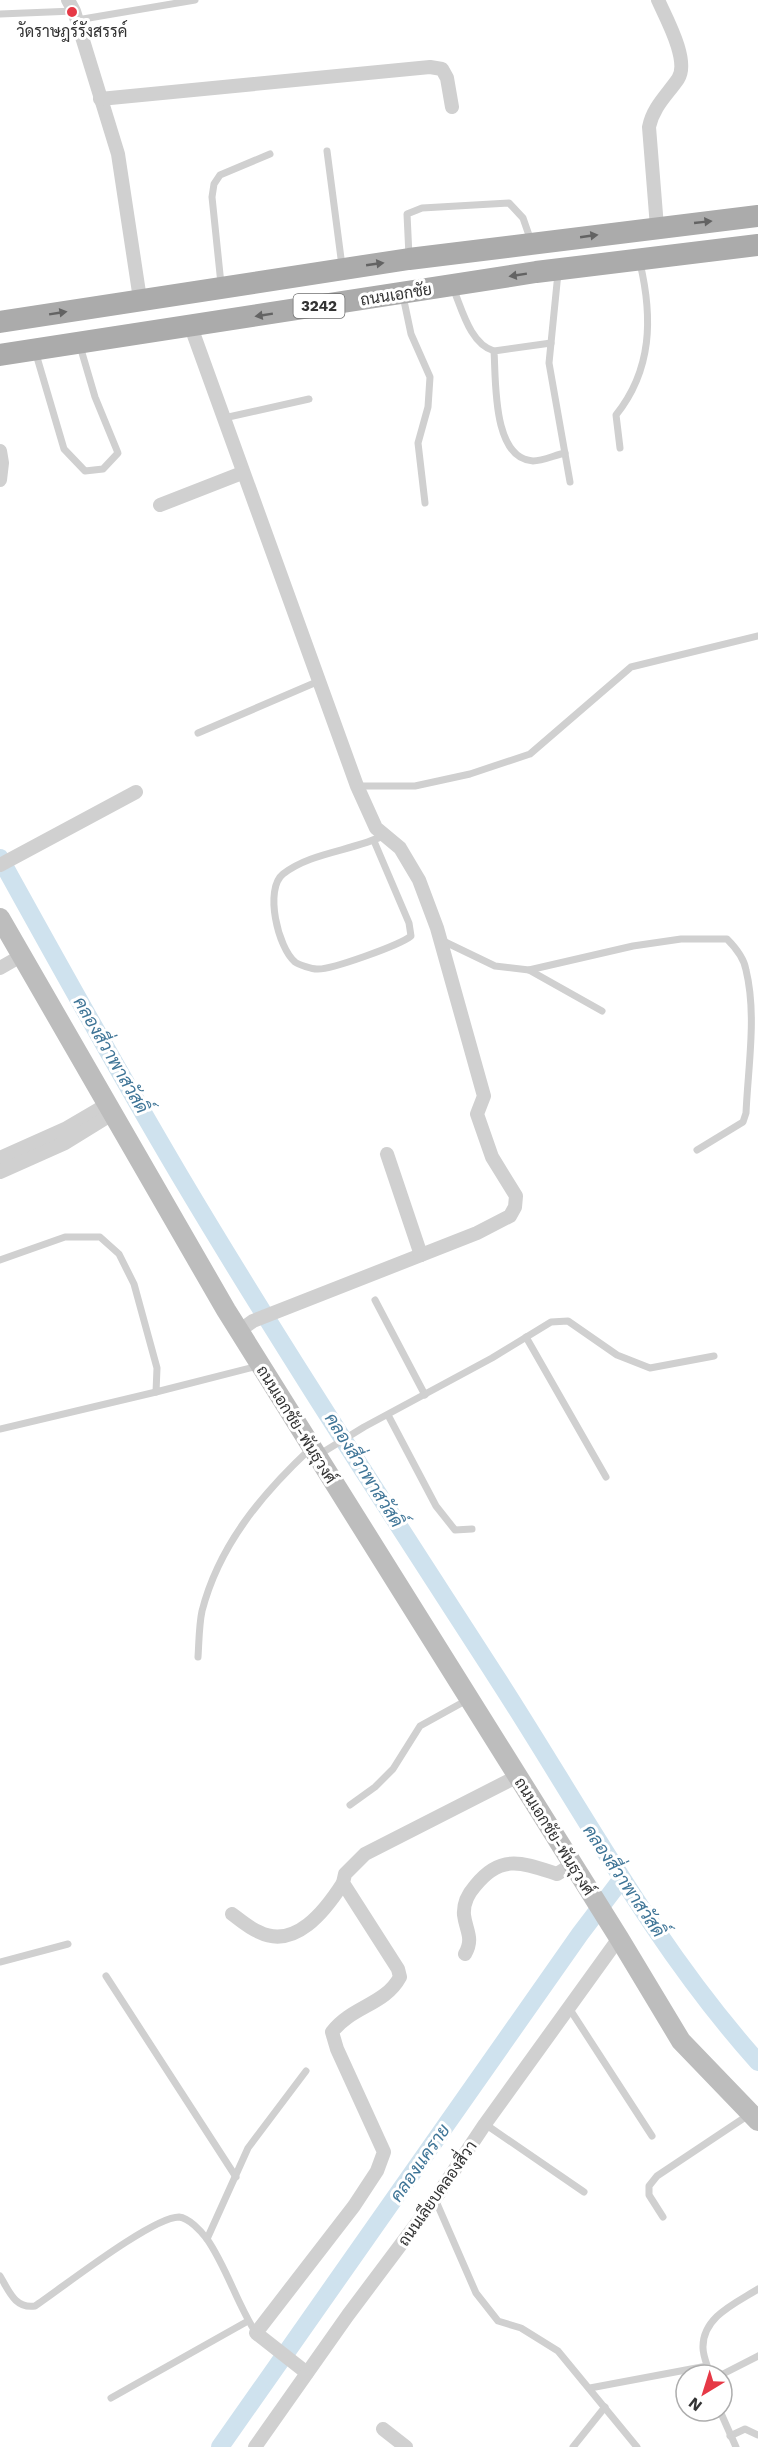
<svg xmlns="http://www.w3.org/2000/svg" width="758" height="2447" font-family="'Work Sans',Sarabun,sans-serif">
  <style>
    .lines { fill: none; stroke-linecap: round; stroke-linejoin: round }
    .canal { stroke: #cfe2ee; stroke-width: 18 }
    .lane { stroke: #d0d0d0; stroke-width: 7 }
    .street { stroke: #d0d0d0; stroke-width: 14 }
    .secondary { stroke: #bdbdbd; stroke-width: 20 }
    .primary { stroke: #ababab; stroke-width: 22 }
    .oneway { fill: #636363 }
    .poi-dot { fill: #e63946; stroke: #fff; stroke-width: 2 }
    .labels { text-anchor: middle; stroke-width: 6; stroke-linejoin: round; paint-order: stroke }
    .shield { fill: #fff; stroke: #707070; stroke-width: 1.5 }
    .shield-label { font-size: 15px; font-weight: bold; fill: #333 }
    .poi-label { font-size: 16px; fill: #333; stroke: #fff }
    .street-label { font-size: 16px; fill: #333; stroke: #fff }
    .water-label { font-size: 18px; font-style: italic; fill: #3f7597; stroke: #fff }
  </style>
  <rect width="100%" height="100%" fill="#fff"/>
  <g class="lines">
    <g class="canal">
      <path d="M 0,858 C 59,965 118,1071 180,1176 C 281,1346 390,1512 497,1678 C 581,1808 654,1946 758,2062"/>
      <path d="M 220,2447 L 580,1934 L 621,1880"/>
    </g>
    <g class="lane">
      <path d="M 0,14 L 74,11"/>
      <path d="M 77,20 L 195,0"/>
      <path d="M 327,151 L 342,266"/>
      <path d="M 409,256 L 407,214 L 422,208 L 509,203 L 523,218 L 531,241"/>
      <path d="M 558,273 L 549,363 L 570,482"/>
      <path d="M 221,284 L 212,197 L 214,184 L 220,175 L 270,154"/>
      <path d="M 453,288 C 462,309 470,344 494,351"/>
      <path d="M 403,296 L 411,334 L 430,377 L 428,407 L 418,443 L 425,503"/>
      <path d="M 551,343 L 494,351 C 496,379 492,459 533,461 C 543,461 555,455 565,453"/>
      <path d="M 36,354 L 64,449 L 85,471 L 103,469 L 118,453 L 95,397 L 80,346"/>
      <path d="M 224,418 L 309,399"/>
      <path d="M 620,448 L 616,415 C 652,370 653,318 640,263"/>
      <path d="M 198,733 L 319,681"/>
      <path d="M 357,786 L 415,786 L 470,774 L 530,754 L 631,667 L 758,636"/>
      <path d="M 374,841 L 409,923 L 411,936 C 400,945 331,970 317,969 C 312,969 299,965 295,962 C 278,948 264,889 283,874 C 311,852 353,851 385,835"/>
      <path d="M 441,940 L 495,966 L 529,970 L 602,1011"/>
      <path d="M 529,970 L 633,946 L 681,939 L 727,939 C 735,947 744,958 746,970 C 757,1015 748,1067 746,1113 L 743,1122 L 697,1150"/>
      <path d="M 0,1260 L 65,1237 L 100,1237 L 119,1254 L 134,1284 L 157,1368 L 156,1392 L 258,1366"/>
      <path d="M 375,1300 L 425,1395"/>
      <path d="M 526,1337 L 606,1477"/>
      <path d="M 388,1415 L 436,1506 L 455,1530 L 472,1529"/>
      <path d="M 0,1429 L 156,1392"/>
      <path d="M 320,1454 L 364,1427 L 492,1358 L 551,1322 L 568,1321 L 617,1355 L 650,1368 L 714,1356"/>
      <path d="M 198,1657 C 199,1642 199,1625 202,1611 C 219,1545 262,1494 310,1449"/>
      <path d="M 350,1805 L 375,1787 L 393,1769 L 420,1726 L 467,1700"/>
      <path d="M 0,1962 L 68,1944"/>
      <path d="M 106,1976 L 236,2177"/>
      <path d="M 569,2008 L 652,2136"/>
      <path d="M 485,2124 L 584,2192"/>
      <path d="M 435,2199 L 476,2293 L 498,2321 L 521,2328 L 558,2351 L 637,2447"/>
      <path d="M 663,2217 L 649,2195 L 649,2186 L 657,2176 L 750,2114"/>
      <path d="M 207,2239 L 248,2148 L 306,2071"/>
      <path d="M 0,2276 C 9,2291 15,2309 35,2306 C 62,2288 152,2217 179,2217 C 189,2218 201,2231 207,2239 C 227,2268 237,2304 256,2333"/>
      <path d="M 710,2375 C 708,2367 703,2356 703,2348 C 702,2317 736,2303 758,2289"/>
      <path d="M 721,2375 L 758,2356"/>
      <path d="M 590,2388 L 707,2366"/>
      <path d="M 111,2398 L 248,2321"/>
      <path d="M 720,2411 L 736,2447"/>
      <path d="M 730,2436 L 745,2429 L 758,2435"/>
      <path d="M 573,2447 L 605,2407"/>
    </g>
    <g class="street">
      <path d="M 68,0 L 74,11 L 118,154 L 140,299"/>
      <path d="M 100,99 L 430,67 L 442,69 L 447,78 L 452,107"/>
      <path d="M 657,227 L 649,127 C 653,107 667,95 678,79 C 690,61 666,18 658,0"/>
      <path d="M 191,327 L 357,786 L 376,828 L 400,848 L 419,880 L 437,928 L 484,1096 L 477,1114 L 492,1157 L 516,1196 L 515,1207 L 510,1216 L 477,1233 L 253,1321 L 239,1331"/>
      <path d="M 0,451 L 2,463 L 0,480"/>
      <path d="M 160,505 L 242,473"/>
      <path d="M 0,865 L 136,792"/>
      <path d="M 0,968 L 21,956"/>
      <path d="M 387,1154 L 421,1255"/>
      <path d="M 0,1158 L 65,1129 L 106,1105"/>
      <path d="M 0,1172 L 65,1143 L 112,1114"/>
      <path d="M 232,1914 C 240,1920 249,1928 259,1932 C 295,1950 325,1911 343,1883"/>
      <path d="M 465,1954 C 474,1938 466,1931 464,1915 C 463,1903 468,1894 475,1886 C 501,1853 523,1863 557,1874 L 573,1864"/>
      <path d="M 307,2373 L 256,2333 L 354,2206 L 377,2171 L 384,2152 L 337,2049 L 332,2032 C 352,2006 385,2005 400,1977 L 398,1969 L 343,1883 L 345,1874 L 365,1854 L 518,1776"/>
      <path d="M 383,2429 L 406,2447"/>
      <path d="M 255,2447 L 348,2315 L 435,2199 L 485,2124 L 619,1938"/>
    </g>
    <path class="secondary" d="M 0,918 L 226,1310 L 619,1938 L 681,2041 L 758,2121"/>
    <g class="primary">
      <path d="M 0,322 L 409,259 L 758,216"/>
      <path d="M 0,355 L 536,272 L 758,245"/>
    </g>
  </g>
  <defs><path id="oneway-solid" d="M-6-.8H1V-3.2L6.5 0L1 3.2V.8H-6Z" transform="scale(1.5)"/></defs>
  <g class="oneway">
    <use href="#oneway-solid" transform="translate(703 222) rotate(-6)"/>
    <use href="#oneway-solid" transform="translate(589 236) rotate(-8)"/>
    <use href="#oneway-solid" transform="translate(375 264) rotate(-8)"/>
    <use href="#oneway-solid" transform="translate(518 275) rotate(171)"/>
    <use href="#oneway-solid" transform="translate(58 313) rotate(-9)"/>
    <use href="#oneway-solid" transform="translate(264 315) rotate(171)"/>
  </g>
  <circle class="poi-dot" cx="72" cy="12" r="6"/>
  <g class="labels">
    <rect class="shield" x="293.5" y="294" width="51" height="24" rx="4.5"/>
    <g class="shield-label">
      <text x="319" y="311">3242</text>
    </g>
    <g class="poi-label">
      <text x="72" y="37">วัดราษฎร์รังสรรค์</text>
    </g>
    <g class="street-label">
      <text transform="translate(396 294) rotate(-9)" y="6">ถนนเอกชัย</text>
      <text transform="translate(297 1424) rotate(58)" y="6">ถนนเอกชัย-พันธุวงศ์</text>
      <text transform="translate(555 1836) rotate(58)" y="6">ถนนเอกชัย-พันธุวงศ์</text>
      <text transform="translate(437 2193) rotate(-55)" y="6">ถนนเลียบคลองสี่วา</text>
    </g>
    <g class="water-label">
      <text transform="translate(111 1055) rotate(60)" y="6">คลองสี่วาพาสวัสดิ์</text>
      <text transform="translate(364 1470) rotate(58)" y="6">คลองสี่วาพาสวัสดิ์</text>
      <text transform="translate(624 1881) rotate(56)" y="6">คลองสี่วาพาสวัสดิ์</text>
      <text transform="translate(420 2163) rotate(-55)" y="6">คลองเเคราย</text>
    </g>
  </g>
  <g transform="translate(704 2393) rotate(218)"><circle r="28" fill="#ffffff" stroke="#adadad" stroke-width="1.5"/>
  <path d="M0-4.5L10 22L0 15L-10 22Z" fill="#e63946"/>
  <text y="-9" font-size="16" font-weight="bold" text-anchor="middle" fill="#333333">N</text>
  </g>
</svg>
